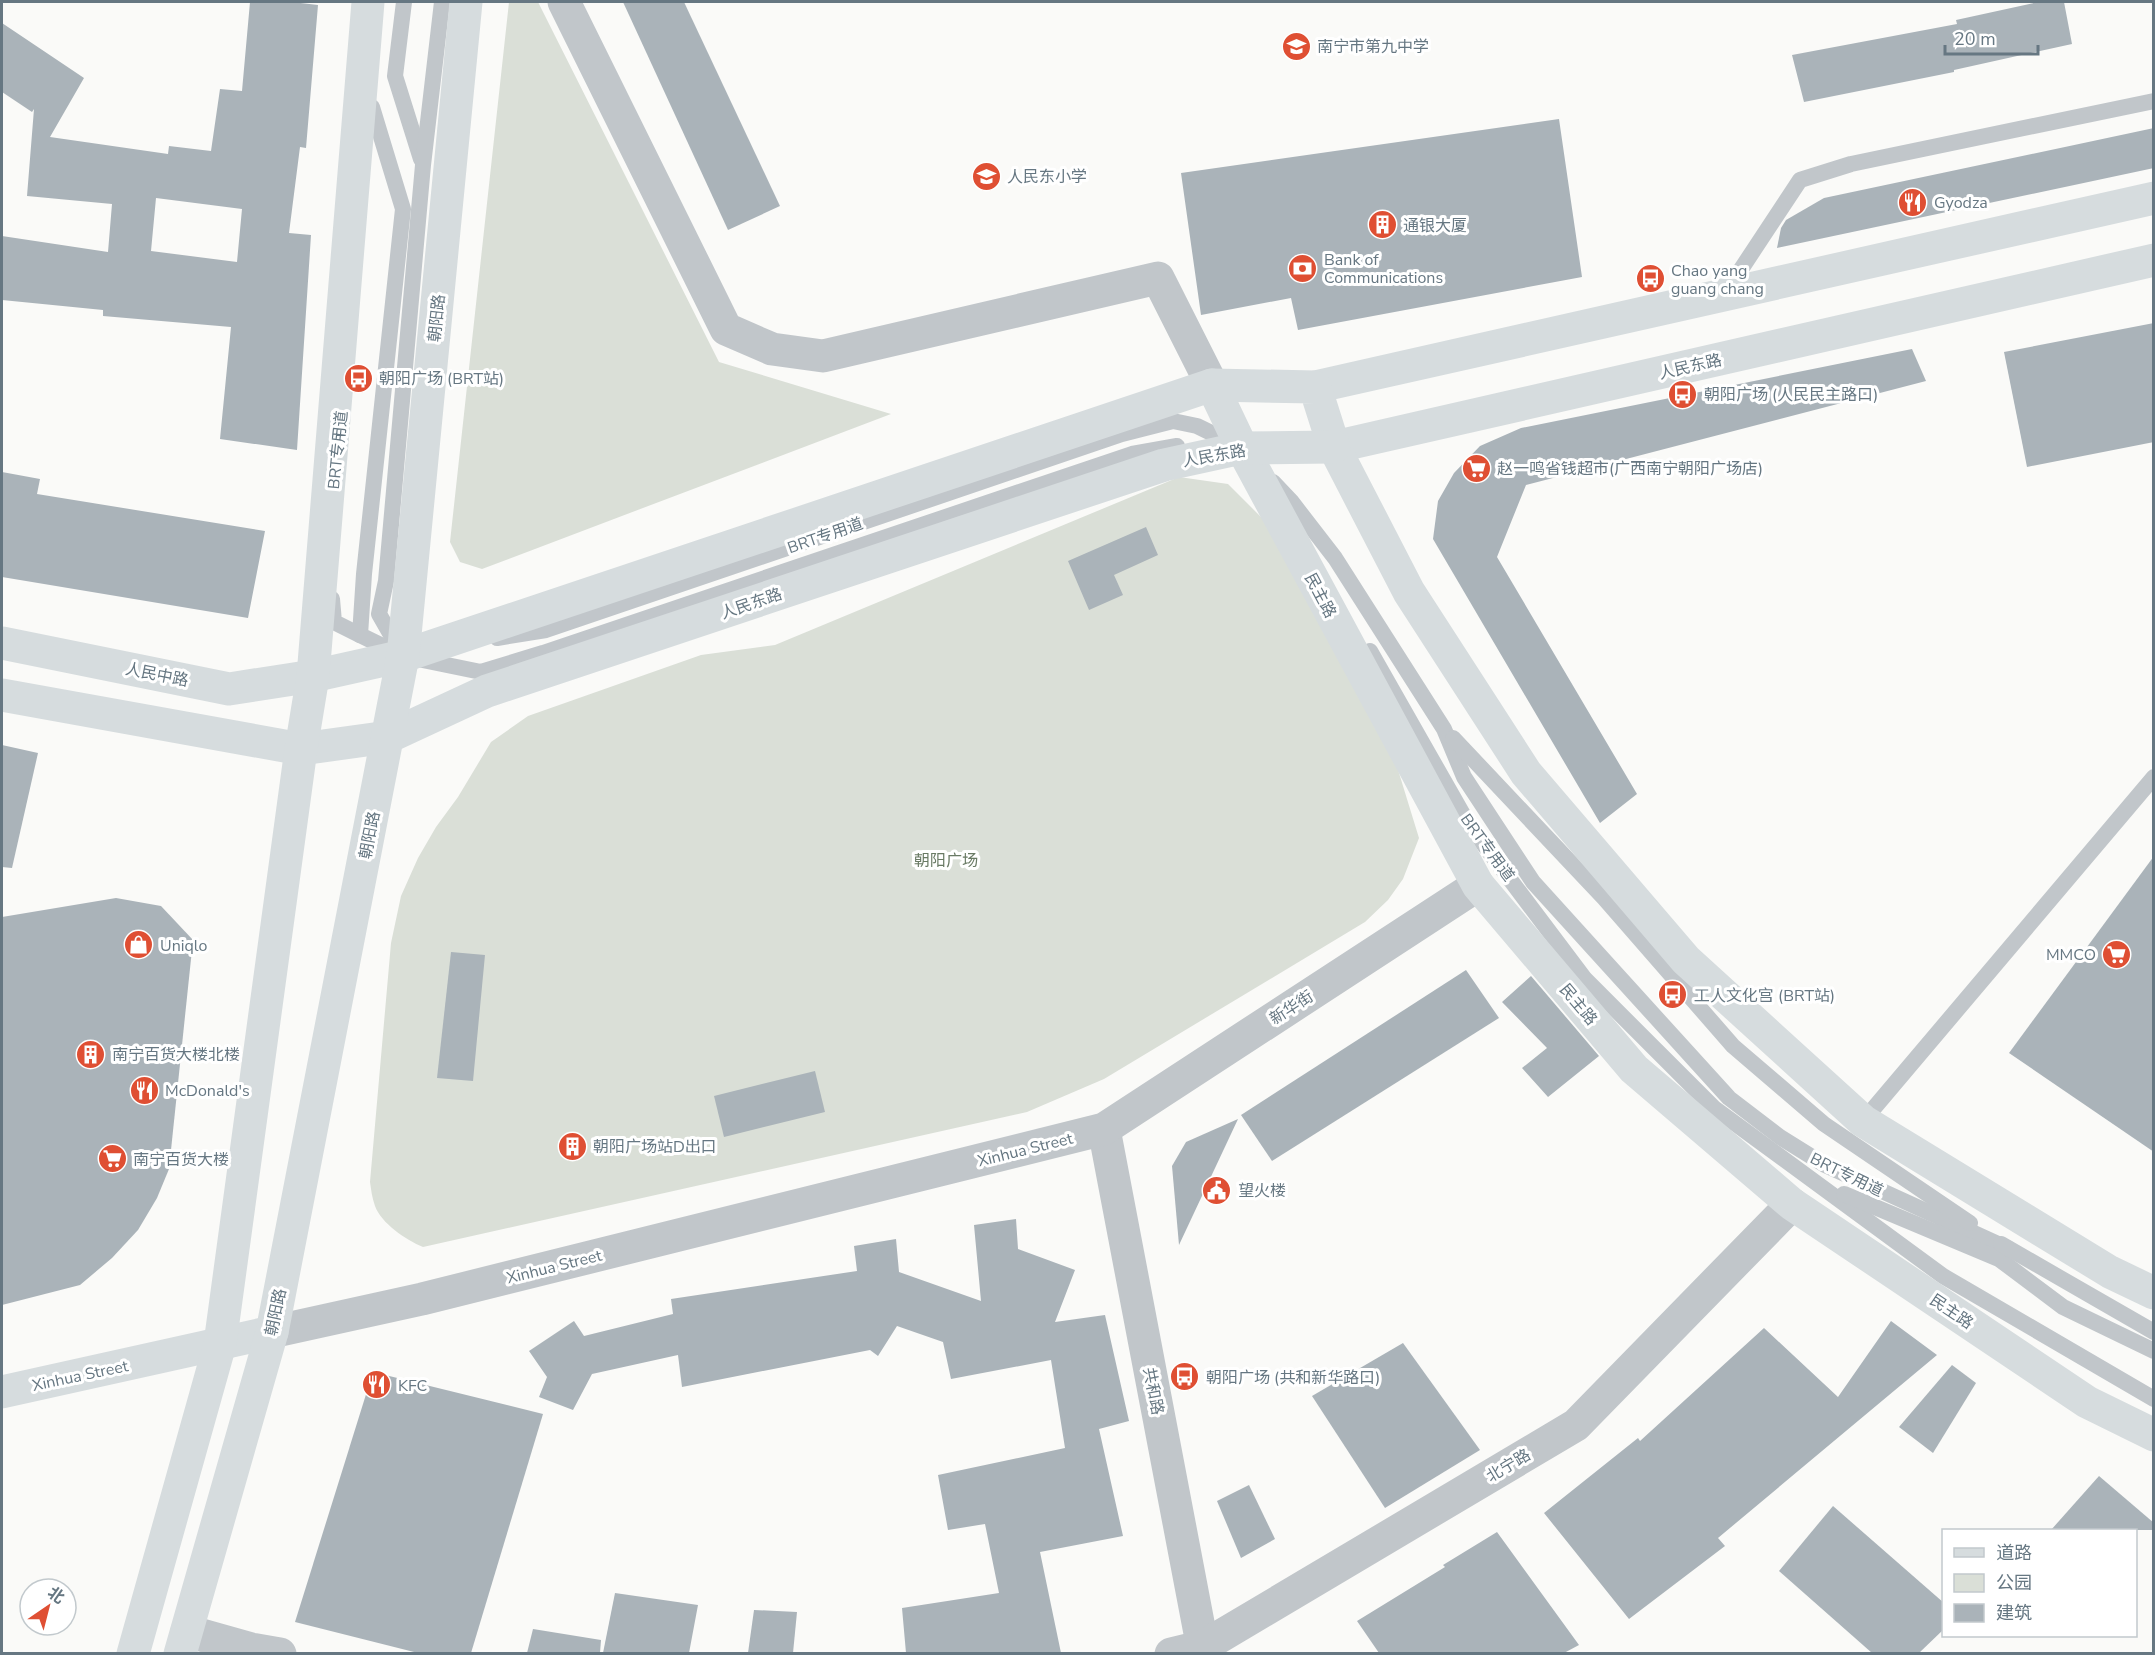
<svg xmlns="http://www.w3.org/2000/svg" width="2155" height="1655" font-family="'Nunito Sans','Noto Sans SC',sans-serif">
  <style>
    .green { fill: #dadfd7 }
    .building { fill: #aab3b9; fill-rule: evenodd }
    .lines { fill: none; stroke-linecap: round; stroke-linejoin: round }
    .lane { stroke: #c1c6ca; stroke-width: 16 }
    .street { stroke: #c1c6ca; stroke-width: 33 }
    .secondary { stroke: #d6dcde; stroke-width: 33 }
    .primary { stroke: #d6dcde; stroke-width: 33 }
    .labels { text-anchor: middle; stroke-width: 6; stroke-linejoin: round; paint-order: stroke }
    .poi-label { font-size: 16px; fill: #667782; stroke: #fff; text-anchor: start }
    .street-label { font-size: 16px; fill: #667782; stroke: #fff }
    .park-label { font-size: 16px; fill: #697a64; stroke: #fff }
  </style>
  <rect width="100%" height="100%" fill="#fafaf8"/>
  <g class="green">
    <path d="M 509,2 L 538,2 L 719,362 L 891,414 L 482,569 L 460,562 L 450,542 Z"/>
    <path d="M 1179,477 L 1228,484 L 1262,518 L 1391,747 L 1419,838 L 1403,879 L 1388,900 L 1365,922 L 1104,1079 L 1027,1112 L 423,1247 C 406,1240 381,1223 375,1206 C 372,1198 371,1189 370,1182 L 391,943 L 401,896 L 418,858 L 436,827 L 458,797 L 491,742 L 528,716 L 701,655 L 775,645 Z"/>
  </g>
  <g class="building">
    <path d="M 250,2 L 292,2 L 318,5 L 306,148 L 300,147 L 289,233 L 311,235 L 297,450 L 220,439 L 231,327 L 103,316 L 103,310 L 2,300 L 2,236 L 108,252 L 112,204 L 27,196 L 34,109 L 32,112 L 2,92 L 2,23 L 84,78 L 50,137 L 168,154 L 169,146 L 211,151 L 220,89 L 242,91 ZM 156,198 L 242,209 L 237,262 L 151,251 Z"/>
    <path d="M 623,2 L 684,2 L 780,206 L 728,230 Z"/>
    <path d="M 2038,2 L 2064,2 L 2072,44 L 1954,70 L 1954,72 L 1804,102 L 1792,55 L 1957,24 L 1956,20 Z"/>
    <path d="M 1559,119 L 1582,277 L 1298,330 L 1291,298 L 1201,315 L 1181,173 Z"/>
    <path d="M 2154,128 L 2154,168 L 1777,248 L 1781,228 L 1786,220 L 1824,198 Z"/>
    <path d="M 2154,323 L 2154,442 L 2027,467 L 2004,352 Z"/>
    <path d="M 1912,349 L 1926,381 L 1526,485 L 1497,557 L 1637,794 L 1600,823 L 1433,539 L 1438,501 L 1454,473 L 1480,446 L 1521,428 Z"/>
    <path d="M 2,472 L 40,479 L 37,494 L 265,531 L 248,618 L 2,577 Z"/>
    <path d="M 1146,527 L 1158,555 L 1114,575 L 1123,595 L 1089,610 L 1068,561 Z"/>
    <path d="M 2,745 L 38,753 L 12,868 L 2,867 Z"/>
    <path d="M 2154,856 L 2154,1152 L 2009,1053 Z"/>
    <path d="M 116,898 L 161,906 L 193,940 L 169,1169 L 157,1198 L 138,1230 L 112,1258 L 80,1285 L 2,1305 L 2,917 Z"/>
    <path d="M 451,952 L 485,955 L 473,1081 L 437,1078 Z"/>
    <path d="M 1466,970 L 1499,1018 L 1272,1161 L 1241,1115 Z"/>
    <path d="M 1531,976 L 1599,1056 L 1548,1097 L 1522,1068 L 1547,1048 L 1502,1002 Z"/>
    <path d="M 815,1071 L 825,1112 L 724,1137 L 714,1096 Z"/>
    <path d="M 1238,1119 L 1179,1245 L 1172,1166 L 1186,1142 Z"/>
    <path d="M 1016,1219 L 1018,1249 L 1075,1270 L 1055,1322 L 1105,1315 L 1129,1421 L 1099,1429 L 1123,1536 L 1040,1552 L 1061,1653 L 906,1653 L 902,1608 L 999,1593 L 985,1524 L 948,1530 L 938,1475 L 1065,1448 L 1051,1360 L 951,1379 L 943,1342 L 897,1326 L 878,1356 L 870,1350 L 682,1387 L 678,1355 L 592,1374 L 573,1410 L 539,1397 L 547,1377 L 529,1351 L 574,1321 L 584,1336 L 673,1314 L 671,1299 L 857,1271 L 854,1246 L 896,1239 L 899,1272 L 981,1301 L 974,1225 Z"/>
    <path d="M 1891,1321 L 1937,1355 L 1718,1538 L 1725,1546 L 1629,1619 L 1544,1513 L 1638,1438 L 1640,1441 L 1764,1328 L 1838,1397 Z"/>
    <path d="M 1403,1343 L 1480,1450 L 1385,1508 L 1312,1396 Z"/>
    <path d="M 1952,1365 L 1976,1383 L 1933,1453 L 1899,1427 Z"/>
    <path d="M 373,1372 L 543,1414 L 471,1653 L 418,1653 L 295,1622 Z"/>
    <path d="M 2099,1476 L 2154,1523 L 2154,1530 L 2051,1530 Z"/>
    <path d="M 1249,1485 L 1275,1539 L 1241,1558 L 1217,1501 Z"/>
    <path d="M 1833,1506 L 1944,1603 L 1944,1629 L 1919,1653 L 1872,1653 L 1779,1571 Z"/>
    <path d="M 1497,1532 L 1579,1645 L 1564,1653 L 1379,1653 L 1357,1621 L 1445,1567 L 1443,1565 Z"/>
    <path d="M 615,1593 L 698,1605 L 689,1653 L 603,1653 Z"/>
    <path d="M 754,1610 L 797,1612 L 793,1653 L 748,1653 Z"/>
    <path d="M 533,1629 L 601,1640 L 600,1653 L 527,1653 Z"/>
  </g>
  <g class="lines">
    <g class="lane">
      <path d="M 404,2 L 395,76 L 421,159"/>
      <path d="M 372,107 L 403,209 L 364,574 L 360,635 L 403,656 L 481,672 L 543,653 L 1132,454 L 1177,446"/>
      <path d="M 1726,292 L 1800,180 L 1851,164 L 2154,101"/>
      <path d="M 1273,482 L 1291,501 L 1335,558 L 1444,729 L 1464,777 L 1533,882 L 1729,1098 L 1780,1137 L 1825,1165 L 2009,1249"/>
      <path d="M 332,599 L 334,622 L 360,635"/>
      <path d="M 497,638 L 546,630 L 1122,434 L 1173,421 L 1197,426 L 1236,445"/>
      <path d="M 399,649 L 379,614 L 386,581 L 423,165 L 442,2"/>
      <path d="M 1370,651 L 1469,825 L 1585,979 L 1714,1108 L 1943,1276 L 2154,1399"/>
      <path d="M 1453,738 L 1604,898 L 1733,1046 L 1824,1124 L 1970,1223"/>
      <path d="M 1863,1121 L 2154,777"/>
      <path d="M 1844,1194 L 1999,1259 L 2063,1307 L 2154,1351"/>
      <path d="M 2001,1244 L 2154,1332"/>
    </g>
    <g class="street">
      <path d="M 564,2 L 726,329 L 772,349 L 823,356 L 1158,278 L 1212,385"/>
      <path d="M 1104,1129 L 1204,1654"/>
      <path d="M 272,1332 L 422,1299 L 1104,1129 L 1478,885"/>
      <path d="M 187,1631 L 251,1649 L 280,1654"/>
      <path d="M 1171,1654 L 1204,1646 L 1576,1425 L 1792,1204"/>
    </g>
    <g class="secondary">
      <path d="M 1315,387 L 2154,198"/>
      <path d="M 1334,447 L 2154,260"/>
      <path d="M 2,643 L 229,689 L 313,676"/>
      <path d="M 2,695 L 301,749"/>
      <path d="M 2,1392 L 272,1332"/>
    </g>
    <g class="primary">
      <path d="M 1212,385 L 1242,448 L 1478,885 L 1634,1069 L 1792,1204 L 2087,1402 L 2154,1435"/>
      <path d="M 313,676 L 403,656 L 1212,385 L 1315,387 L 1334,447 L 1409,592 L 1526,773 L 1686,960 L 1863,1121 L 2110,1272 L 2154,1293"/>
      <path d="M 301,749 L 388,737 L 487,691 L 1164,465 L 1242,448 L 1334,447"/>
      <path d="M 133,1654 L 220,1344 L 301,749 L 313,676 L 368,2"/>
      <path d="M 180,1654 L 272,1332 L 403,656 L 466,2"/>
    </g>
  </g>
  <defs>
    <symbol id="school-disc" viewBox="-11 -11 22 22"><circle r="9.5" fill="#df4f33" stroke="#fff"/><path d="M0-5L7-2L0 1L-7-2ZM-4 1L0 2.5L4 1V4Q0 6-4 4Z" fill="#fff"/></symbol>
    <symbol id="restaurant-disc" viewBox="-11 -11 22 22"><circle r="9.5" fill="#df4f33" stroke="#fff"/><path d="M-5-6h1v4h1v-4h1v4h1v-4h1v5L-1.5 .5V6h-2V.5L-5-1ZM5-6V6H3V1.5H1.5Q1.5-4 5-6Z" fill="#fff"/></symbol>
    <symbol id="building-disc" viewBox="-11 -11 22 22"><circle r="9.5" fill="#df4f33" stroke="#fff"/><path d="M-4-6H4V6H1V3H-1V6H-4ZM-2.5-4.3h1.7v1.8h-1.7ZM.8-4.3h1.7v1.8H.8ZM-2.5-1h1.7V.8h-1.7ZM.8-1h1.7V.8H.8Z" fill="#fff"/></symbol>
    <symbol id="bank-disc" viewBox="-11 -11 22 22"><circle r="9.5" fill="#df4f33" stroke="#fff"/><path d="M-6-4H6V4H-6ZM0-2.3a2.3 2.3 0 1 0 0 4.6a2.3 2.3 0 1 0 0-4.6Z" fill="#fff"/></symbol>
    <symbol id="bus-disc" viewBox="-11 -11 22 22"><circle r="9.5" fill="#df4f33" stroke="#fff"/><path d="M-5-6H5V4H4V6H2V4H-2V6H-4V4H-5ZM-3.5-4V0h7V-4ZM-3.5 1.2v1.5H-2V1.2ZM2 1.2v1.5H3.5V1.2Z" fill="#fff"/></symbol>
    <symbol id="supermarket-disc" viewBox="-11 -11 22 22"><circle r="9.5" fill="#df4f33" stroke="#fff"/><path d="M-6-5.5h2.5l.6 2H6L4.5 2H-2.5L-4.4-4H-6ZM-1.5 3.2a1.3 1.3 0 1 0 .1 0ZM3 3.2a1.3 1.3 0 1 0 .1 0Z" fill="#fff"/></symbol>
    <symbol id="shop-disc" viewBox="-11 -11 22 22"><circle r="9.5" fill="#df4f33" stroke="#fff"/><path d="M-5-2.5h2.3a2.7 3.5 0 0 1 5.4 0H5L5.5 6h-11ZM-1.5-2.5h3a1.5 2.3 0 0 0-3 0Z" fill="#fff"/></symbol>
    <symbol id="civic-disc" viewBox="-11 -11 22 22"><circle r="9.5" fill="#df4f33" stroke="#fff"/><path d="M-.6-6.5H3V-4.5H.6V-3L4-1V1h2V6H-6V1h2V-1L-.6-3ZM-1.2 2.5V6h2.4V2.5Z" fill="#fff"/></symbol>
  </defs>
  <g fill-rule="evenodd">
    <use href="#school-disc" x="1280" y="30" width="33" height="33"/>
    <use href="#school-disc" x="970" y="160" width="33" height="33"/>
    <use href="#restaurant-disc" x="1896" y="186" width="33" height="33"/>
    <use href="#building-disc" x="1366" y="208" width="33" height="33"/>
    <use href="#bank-disc" x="1286" y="252" width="33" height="33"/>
    <use href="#bus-disc" x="1634" y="262" width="33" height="33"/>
    <use href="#bus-disc" x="342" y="362" width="33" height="33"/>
    <use href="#bus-disc" x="1666" y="378" width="33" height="33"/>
    <use href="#supermarket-disc" x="1460" y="452" width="33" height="33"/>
    <use href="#shop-disc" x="122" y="928" width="33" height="33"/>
    <use href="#supermarket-disc" x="2100" y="938" width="33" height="33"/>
    <use href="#bus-disc" x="1656" y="978" width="33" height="33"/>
    <use href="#building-disc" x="74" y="1038" width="33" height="33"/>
    <use href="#restaurant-disc" x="128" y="1074" width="33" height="33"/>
    <use href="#building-disc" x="556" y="1130" width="33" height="33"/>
    <use href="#supermarket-disc" x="96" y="1142" width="33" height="33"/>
    <use href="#civic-disc" x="1200" y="1174" width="33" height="33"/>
    <use href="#bus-disc" x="1168" y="1360" width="33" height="33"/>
    <use href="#restaurant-disc" x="360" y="1368" width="33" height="33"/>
  </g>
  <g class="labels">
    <g class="poi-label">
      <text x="1317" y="52">南宁市第九中学</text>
      <text x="1007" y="182">人民东小学</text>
      <text x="1934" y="208">Gyodza</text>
      <text x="1403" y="231">通银大厦</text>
      <text x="1324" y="265">Bank of<tspan x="1324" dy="18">Communications</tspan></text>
      <text x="1671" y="276">Chao yang<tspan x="1671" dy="18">guang chang</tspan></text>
      <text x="379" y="384">朝阳广场 (BRT站)</text>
      <text x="1704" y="400">朝阳广场 (人民民主路口)</text>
      <text x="1497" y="474">赵一鸣省钱超市(广西南宁朝阳广场店)</text>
      <text x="160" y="951">Uniqlo</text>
      <text x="2096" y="960" text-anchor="end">MMCO</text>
      <text x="1694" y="1001">工人文化宫 (BRT站)</text>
      <text x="112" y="1060">南宁百货大楼北楼</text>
      <text x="165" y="1096">McDonald's</text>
      <text x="593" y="1152">朝阳广场站D出口</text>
      <text x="133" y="1165">南宁百货大楼</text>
      <text x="1238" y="1196">望火楼</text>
      <text x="1206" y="1383">朝阳广场 (共和新华路口)</text>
      <text x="398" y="1391">KFC</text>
    </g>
    <g class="street-label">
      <text transform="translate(436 318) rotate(-84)" y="6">朝阳路</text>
      <text transform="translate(1690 366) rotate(-13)" y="6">人民东路</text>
      <text transform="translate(337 450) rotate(-84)" y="6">BRT专用道</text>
      <text transform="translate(1214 455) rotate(-10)" y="6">人民东路</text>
      <text transform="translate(825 535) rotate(-19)" y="6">BRT专用道</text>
      <text transform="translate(1321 595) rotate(62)" y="6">民主路</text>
      <text transform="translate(751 603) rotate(-19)" y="6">人民东路</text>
      <text transform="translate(157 674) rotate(11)" y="6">人民中路</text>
      <text transform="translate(369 835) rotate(-79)" y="6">朝阳路</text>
      <text transform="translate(1488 847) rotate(54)" y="6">BRT专用道</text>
      <text transform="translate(1579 1004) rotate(50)" y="6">民主路</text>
      <text transform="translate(1291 1007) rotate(-33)" y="6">新华街</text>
      <text transform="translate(1025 1149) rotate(-14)" y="6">Xinhua Street</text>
      <text transform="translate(1847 1174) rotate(26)" y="6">BRT专用道</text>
      <text transform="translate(554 1266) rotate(-14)" y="6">Xinhua Street</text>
      <text transform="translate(1952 1311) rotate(34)" y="6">民主路</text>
      <text transform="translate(275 1312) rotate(-78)" y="6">朝阳路</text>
      <text transform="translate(80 1375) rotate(-12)" y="6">Xinhua Street</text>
      <text transform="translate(1154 1391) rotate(79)" y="6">共和路</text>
      <text transform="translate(1508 1465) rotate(-31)" y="6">北宁路</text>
    </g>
    <g class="park-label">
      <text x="946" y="866">朝阳广场</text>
    </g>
  </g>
  <rect width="2155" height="1655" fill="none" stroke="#667782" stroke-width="6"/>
  <rect x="1942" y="1529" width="195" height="108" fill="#ffffff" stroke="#c2c9cd" stroke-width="1.5"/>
  <rect x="1954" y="1548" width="30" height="9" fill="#d6dcde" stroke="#c2c9cd" stroke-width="1.5"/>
  <text x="1996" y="1559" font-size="18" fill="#667782">道路</text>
  <rect x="1954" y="1574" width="30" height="18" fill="#dadfd7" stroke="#c2c9cd" stroke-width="1.5"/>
  <text x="1996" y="1589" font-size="18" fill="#667782">公园</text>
  <rect x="1954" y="1604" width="30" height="18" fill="#aab3b9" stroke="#c2c9cd" stroke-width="1.5"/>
  <text x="1996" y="1619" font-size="18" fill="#667782">建筑</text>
  <g transform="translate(48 1607) rotate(35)"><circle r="28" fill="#ffffff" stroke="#c2c9cd" stroke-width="1.5"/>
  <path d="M0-4.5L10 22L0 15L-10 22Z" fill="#df4f33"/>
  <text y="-9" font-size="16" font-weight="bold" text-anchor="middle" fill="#667782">北</text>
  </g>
  <path d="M1945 45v9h93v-9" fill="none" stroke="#667782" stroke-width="3"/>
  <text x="1954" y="45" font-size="18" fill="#667782" stroke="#ffffff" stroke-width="4.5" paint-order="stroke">20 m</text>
</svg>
